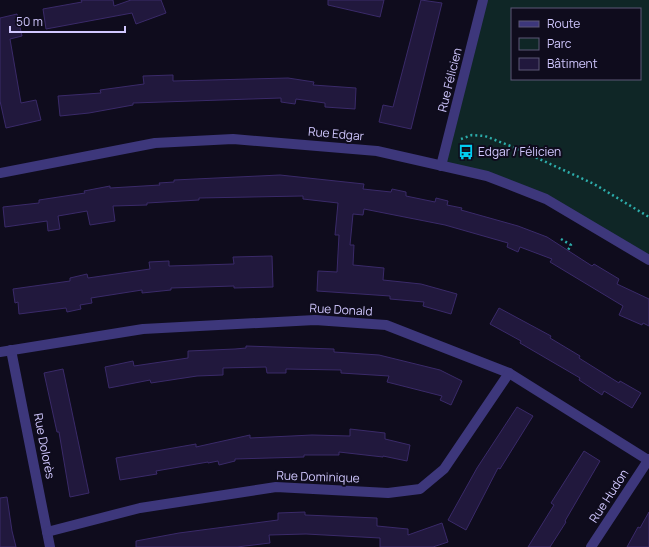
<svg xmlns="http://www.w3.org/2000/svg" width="649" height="547" font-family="Manrope,sans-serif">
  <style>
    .green { fill: #0f2626; fill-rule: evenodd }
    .building { fill: #21183d; stroke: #3a2a69 }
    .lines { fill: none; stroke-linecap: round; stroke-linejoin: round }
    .path { stroke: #2dadab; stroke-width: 2.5; stroke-dasharray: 2 3; stroke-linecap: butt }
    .minor { stroke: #3d377b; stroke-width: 10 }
    .labels { text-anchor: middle; stroke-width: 4; stroke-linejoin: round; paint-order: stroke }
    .street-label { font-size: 12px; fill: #d1c8ff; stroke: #0f0c1d }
    .poi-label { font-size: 12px; fill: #d1c8ff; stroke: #0f0c1d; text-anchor: start }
  </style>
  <rect width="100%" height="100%" fill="#0f0c1d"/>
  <path class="green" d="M 483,0 L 649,0 L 649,260 L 546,199 L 441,166 ZM 512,9 L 640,9 L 640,79 L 512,79 Z"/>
  <g class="building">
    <path d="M 81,0 L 113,0 L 114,6 L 131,0 L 161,0 L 166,13 L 136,24 L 132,13 L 46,29 L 43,9 L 82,2 Z"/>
    <path d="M 328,0 L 384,0 L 380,17 L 328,5 Z"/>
    <path d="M 421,0 L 442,3 L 411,129 L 379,122 L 383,105 L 393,107 Z"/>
    <path d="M 17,14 L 22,36 L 10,39 L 21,103 L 36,100 L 41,120 L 6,128 L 0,101 L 0,18 Z"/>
    <path d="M 173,75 L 173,81 L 288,78 L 314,82 L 313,85 L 356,88 L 355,109 L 325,107 L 325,103 L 296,99 L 295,104 L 281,102 L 281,98 L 133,103 L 133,105 L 89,113 L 60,116 L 58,96 L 101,93 L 100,90 L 144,84 L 143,76 Z"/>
    <path d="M 280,175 L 364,184 L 363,189 L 391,192 L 392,189 L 406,192 L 406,196 L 435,202 L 436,198 L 448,201 L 447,205 L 462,208 L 461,210 L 518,226 L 547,237 L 592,266 L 594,264 L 619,279 L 617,284 L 649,299 L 649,326 L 643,323 L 642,325 L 619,315 L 623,306 L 550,262 L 552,259 L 520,247 L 518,252 L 507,247 L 508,243 L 445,225 L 364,209 L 363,215 L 353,214 L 350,245 L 354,245 L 353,265 L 384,268 L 383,280 L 421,284 L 457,294 L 451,314 L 423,306 L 424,302 L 390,299 L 390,296 L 317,291 L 318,271 L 337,272 L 339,235 L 335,235 L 338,203 L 303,199 L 303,196 L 199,198 L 199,200 L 147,203 L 147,205 L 113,206 L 115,221 L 90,225 L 87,211 L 58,216 L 60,229 L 48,231 L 47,221 L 5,227 L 3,207 L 39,203 L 39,200 L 85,193 L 84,191 L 110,186 L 110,188 L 160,185 L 159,183 L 174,182 L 174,180 Z"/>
    <path d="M 272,256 L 273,287 L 234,288 L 234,286 L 171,288 L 171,290 L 142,293 L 142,290 L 91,298 L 92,303 L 80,305 L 81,309 L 67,312 L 66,308 L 19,314 L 18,302 L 15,303 L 13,289 L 70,281 L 70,278 L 87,274 L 88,278 L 150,269 L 149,262 L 169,261 L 169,266 L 234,264 L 233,257 Z"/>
    <path d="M 499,308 L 551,336 L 550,338 L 580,356 L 579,358 L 619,383 L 620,381 L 641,393 L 632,408 L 604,391 L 602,395 L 579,380 L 580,378 L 520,343 L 521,341 L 490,324 Z"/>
    <path d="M 246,346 L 334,349 L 334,352 L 379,355 L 440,370 L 462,381 L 451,405 L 440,400 L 442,396 L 387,382 L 389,376 L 341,373 L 341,370 L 286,369 L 286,373 L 267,373 L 266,367 L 223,368 L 223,375 L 197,376 L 151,383 L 150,380 L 109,388 L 105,367 L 133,361 L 134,366 L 188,358 L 188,351 L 235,349 L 246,348 Z"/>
    <path d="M 63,369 L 89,493 L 70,497 L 59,432 L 57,432 L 44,373 Z"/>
    <path d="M 517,407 L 533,416 L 500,469 L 498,468 L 466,530 L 448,520 L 477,468 Z"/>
    <path d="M 350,429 L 385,433 L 385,439 L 410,445 L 407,461 L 383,456 L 383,457 L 339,452 L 339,455 L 304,455 L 304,457 L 235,459 L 235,461 L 219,465 L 218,461 L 208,463 L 208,462 L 156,471 L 157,474 L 120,480 L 116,458 L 196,444 L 196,447 L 250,435 L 250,438 L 312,435 L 350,436 Z"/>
    <path d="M 584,451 L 600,461 L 565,521 L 566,522 L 550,547 L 528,547 L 554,505 L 551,503 Z"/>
    <path d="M 7,497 L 12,531 L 16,547 L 0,547 L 0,498 Z"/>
    <path d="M 305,512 L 305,515 L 377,518 L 377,526 L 408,529 L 408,535 L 442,523 L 448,542 L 433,547 L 380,547 L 380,538 L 306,534 L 269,535 L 270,543 L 237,547 L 136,547 L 136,541 L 179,533 L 278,520 L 278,513 Z"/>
    <path d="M 649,512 L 649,547 L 627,547 L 638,527 L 640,528 Z"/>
  </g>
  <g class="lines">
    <g class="path">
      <path d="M 461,139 L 472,135 L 485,136 L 513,147 L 594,184 L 649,217"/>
      <path d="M 561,239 L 571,245 L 568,250"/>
    </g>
    <g class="minor">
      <path d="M 441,166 L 483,0"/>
      <path d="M 0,173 L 155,143 L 233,139 L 377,151 L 487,176 L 546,199 L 649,260"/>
      <path d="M 11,350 L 50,547"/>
      <path d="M 0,352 L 143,329 L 315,320 L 386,325 L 509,373 L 648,460"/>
      <path d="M 47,532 L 140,508 L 276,487 L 388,493 L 420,489 L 444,469 L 509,373"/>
      <path d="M 591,547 L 649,459"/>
    </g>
  </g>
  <defs>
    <symbol id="bus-bare" viewBox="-9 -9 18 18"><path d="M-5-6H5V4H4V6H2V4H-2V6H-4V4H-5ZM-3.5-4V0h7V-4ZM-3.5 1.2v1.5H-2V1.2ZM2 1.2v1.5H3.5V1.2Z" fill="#02cdf0" stroke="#0f0c1d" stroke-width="2.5" paint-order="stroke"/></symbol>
  </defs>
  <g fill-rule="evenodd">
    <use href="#bus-bare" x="455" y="141" width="22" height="22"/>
  </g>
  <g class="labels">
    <g class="street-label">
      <text transform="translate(450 80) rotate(-76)" y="4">Rue Félicien</text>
      <text transform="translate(336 134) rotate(5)" y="4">Rue Edgar</text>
      <text transform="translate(341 310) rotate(3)" y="4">Rue Donald</text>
      <text transform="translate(44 446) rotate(79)" y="4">Rue Dolorès</text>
      <text transform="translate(318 477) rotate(2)" y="4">Rue Dominique</text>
      <text transform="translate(609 496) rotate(-57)" y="4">Rue Hudon</text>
    </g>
    <g class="poi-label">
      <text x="478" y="156">Edgar / Félicien</text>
    </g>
  </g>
  <rect x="511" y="8" width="130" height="72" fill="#0f0c1d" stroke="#5d5777"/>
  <rect x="519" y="21" width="20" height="6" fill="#3d377b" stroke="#5d5777"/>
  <text x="547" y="28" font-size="12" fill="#d1c8ff">Route</text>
  <rect x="519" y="38" width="20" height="12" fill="#0f2626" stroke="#5d5777"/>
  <text x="547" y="48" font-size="12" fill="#d1c8ff">Parc</text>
  <rect x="519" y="58" width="20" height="12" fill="#21183d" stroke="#5d5777"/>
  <text x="547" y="68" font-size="12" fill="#d1c8ff">Bâtiment</text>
  <path d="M10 26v6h115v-6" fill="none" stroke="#d1c8ff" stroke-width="2"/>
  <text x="16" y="26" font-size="12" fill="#d1c8ff" stroke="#0f0c1d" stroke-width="3" paint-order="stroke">50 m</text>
</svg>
